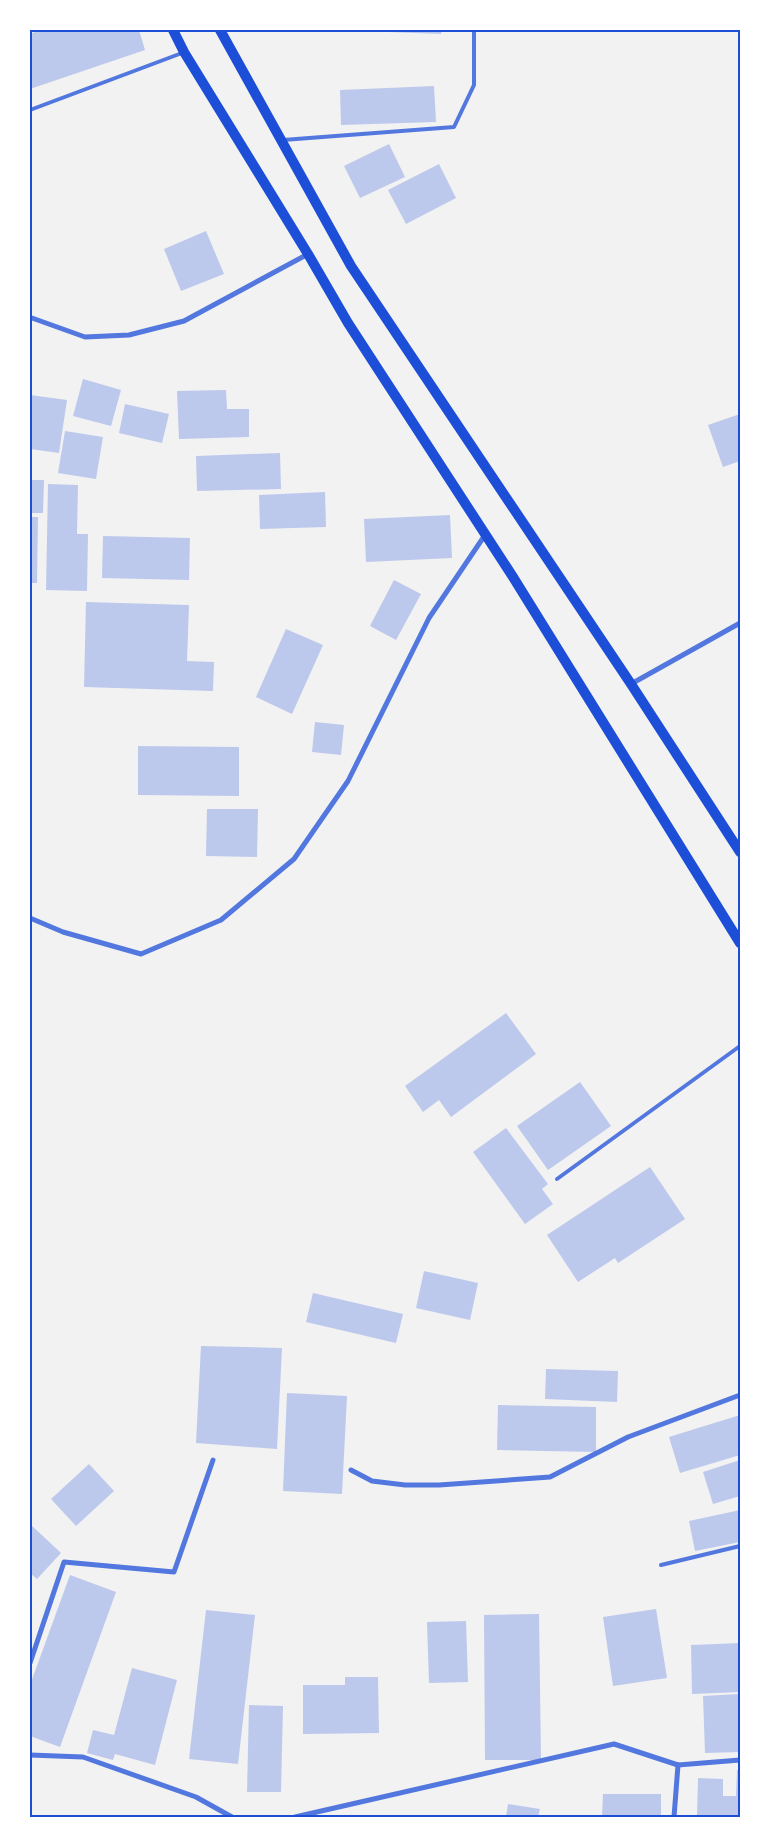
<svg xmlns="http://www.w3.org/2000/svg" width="770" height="1847" font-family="'Asap Condensed',sans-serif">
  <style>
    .building { fill: #bdc9ec }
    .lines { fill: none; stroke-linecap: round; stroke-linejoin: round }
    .service { stroke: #5277de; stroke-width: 4 }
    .minor { stroke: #5277de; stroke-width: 5 }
    .secondary { stroke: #1d4ed8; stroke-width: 10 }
    .neatline { fill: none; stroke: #1d4ed8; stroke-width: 2 }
  </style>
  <rect width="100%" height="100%" fill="#f2f2f2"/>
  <g class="building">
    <path d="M 40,30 L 139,30 L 145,50 L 30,89 L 30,34 Z"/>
    <path d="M 389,30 L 442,30 L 441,34 L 388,32 Z"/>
    <path d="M 434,86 L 436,122 L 341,125 L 340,90 Z"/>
    <path d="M 389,144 L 405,177 L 360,198 L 344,166 Z"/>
    <path d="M 439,164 L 456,198 L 406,224 L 388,190 Z"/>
    <path d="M 206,231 L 224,274 L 181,291 L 164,249 Z"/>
    <path d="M 83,379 L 121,390 L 111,426 L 73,416 Z"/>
    <path d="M 226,390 L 227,409 L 249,409 L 249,437 L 179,439 L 177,391 Z"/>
    <path d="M 30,395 L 67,400 L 59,453 L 30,449 Z"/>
    <path d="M 125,404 L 169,414 L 162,443 L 119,433 Z"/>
    <path d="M 740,414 L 740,461 L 723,467 L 708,425 Z"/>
    <path d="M 65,431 L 103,437 L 96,479 L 58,473 Z"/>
    <path d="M 280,453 L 281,489 L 197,491 L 196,456 Z"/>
    <path d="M 30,480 L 44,480 L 43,513 L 30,513 Z"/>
    <path d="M 48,484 L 78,485 L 77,534 L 88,534 L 87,591 L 46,590 Z"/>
    <path d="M 325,492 L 326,527 L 260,529 L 259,495 Z"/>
    <path d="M 450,515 L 452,558 L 366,562 L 364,519 Z"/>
    <path d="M 30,517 L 38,517 L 37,583 L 30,583 Z"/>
    <path d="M 103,536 L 190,538 L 189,580 L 102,578 Z"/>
    <path d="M 394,580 L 421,594 L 396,640 L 370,626 Z"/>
    <path d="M 86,602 L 189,605 L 187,661 L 214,662 L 213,691 L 84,687 Z"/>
    <path d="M 286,629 L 323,645 L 292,714 L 256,697 Z"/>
    <path d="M 315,722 L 344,725 L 341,755 L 312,752 Z"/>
    <path d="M 138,746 L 239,747 L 239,796 L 138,795 Z"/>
    <path d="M 207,809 L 258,809 L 257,857 L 206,856 Z"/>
    <path d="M 506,1013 L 536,1054 L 451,1117 L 439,1100 L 423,1112 L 405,1086 Z"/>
    <path d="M 580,1082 L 611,1126 L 548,1170 L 517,1126 Z"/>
    <path d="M 506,1128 L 548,1184 L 542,1189 L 553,1204 L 525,1224 L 473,1152 Z"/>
    <path d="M 650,1167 L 685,1219 L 618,1263 L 615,1258 L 578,1282 L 547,1235 Z"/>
    <path d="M 424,1271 L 478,1283 L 470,1320 L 416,1308 Z"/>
    <path d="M 313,1293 L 403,1314 L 396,1343 L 306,1322 Z"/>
    <path d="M 201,1346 L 282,1348 L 277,1449 L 196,1443 Z"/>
    <path d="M 546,1369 L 618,1371 L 617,1402 L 545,1399 Z"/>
    <path d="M 287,1393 L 347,1396 L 342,1494 L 283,1491 Z"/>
    <path d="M 498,1405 L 596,1407 L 596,1452 L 497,1450 Z"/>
    <path d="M 740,1415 L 740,1455 L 680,1473 L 669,1437 Z"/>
    <path d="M 740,1460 L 740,1496 L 713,1504 L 703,1472 Z"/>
    <path d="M 89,1464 L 114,1491 L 76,1526 L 51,1499 Z"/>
    <path d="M 740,1510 L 740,1542 L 695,1551 L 689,1521 Z"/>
    <path d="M 30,1524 L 61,1553 L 37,1579 L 30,1573 Z"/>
    <path d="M 70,1575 L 116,1592 L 60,1747 L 30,1736 L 30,1685 Z"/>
    <path d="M 656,1609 L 667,1678 L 613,1686 L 603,1617 Z"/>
    <path d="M 206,1610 L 255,1615 L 238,1764 L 189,1759 Z"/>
    <path d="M 539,1614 L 541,1760 L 485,1760 L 484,1615 Z"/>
    <path d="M 466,1621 L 468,1682 L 429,1683 L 427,1622 Z"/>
    <path d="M 740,1643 L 740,1692 L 692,1694 L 691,1645 Z"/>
    <path d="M 132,1668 L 177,1680 L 155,1765 L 115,1754 L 113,1760 L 87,1753 L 93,1730 L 114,1735 Z"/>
    <path d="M 345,1677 L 378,1677 L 379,1733 L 303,1734 L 303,1685 L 345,1685 Z"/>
    <path d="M 740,1694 L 740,1752 L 705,1753 L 703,1696 Z"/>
    <path d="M 249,1705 L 283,1706 L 281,1792 L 247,1792 Z"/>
    <path d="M 737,1770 L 740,1770 L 740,1817 L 697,1817 L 698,1778 L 723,1779 L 723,1796 L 736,1796 Z"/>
    <path d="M 603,1794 L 661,1794 L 661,1817 L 602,1817 Z"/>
    <path d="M 508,1804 L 540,1809 L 538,1817 L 506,1817 Z"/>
  </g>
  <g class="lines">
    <g class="service">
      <path d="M 30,110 L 182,53"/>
      <path d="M 283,140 L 454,127 L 474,85 L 474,30"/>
      <path d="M 557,1179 L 740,1046"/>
      <path d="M 661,1565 L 740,1546"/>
    </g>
    <g class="minor">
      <path d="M 32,318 L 85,337 L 129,335 L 184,321 L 308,254"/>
      <path d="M 631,684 L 740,623"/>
      <path d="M 30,918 L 63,932 L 141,954 L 221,920 L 294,859 L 348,781 L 429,618 L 485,535"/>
      <path d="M 351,1470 L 372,1481 L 405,1485 L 439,1485 L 550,1477 L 628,1437 L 740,1395"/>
      <path d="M 30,1663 L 64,1562 L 174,1572 L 213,1460"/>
      <path d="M 30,1755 L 83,1757 L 196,1797 L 232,1817"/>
      <path d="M 678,1765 L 740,1760"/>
      <path d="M 295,1817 L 614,1744 L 678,1765 L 674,1817"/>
    </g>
    <g class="secondary">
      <path d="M 173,30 L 184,52 L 308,254 L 348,323 L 513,577 L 740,943"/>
      <path d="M 220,30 L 351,266 L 631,684 L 740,852"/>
    </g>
  </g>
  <rect width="770" height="1847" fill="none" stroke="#ffffff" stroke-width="62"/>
  <rect x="31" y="31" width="708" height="1785" class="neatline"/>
</svg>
